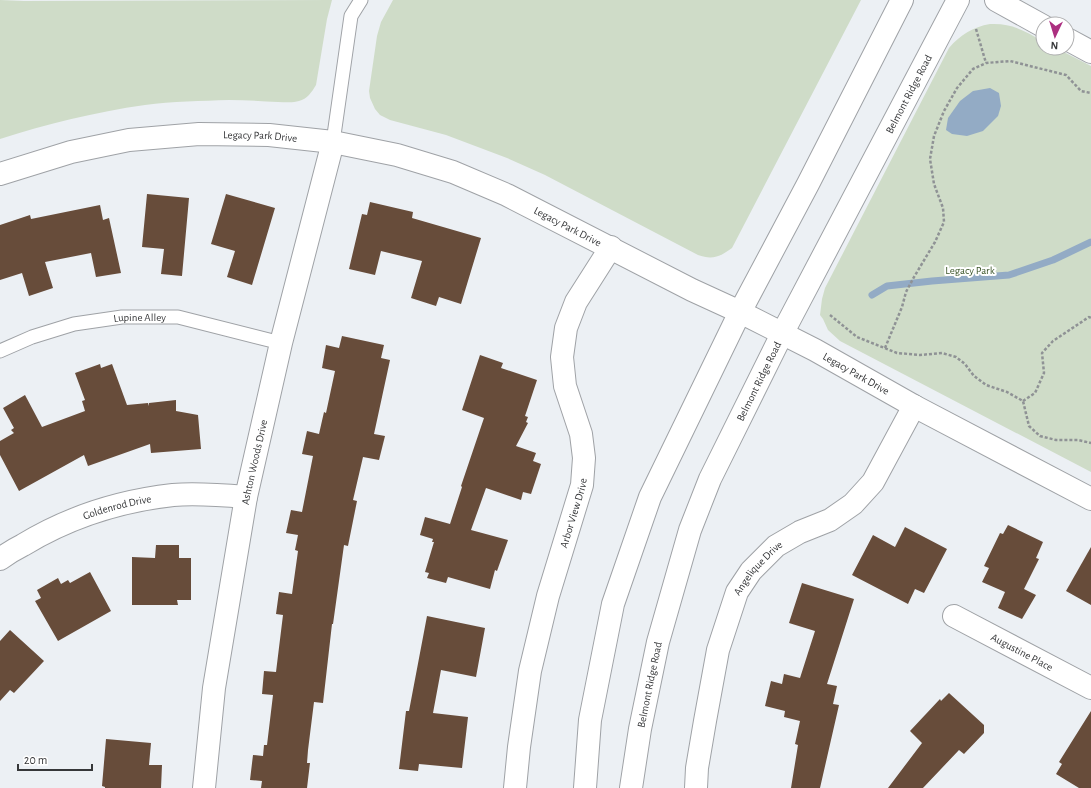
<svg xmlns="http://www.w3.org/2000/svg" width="1091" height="788" font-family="'Alegreya Sans',sans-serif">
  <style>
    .green { fill: #cfdcc8 }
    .water { fill: #93abc5 }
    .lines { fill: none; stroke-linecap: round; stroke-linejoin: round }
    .stream { stroke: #93abc5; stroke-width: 7 }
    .building { fill: #674c3a }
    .service-casing { stroke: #9fa2a6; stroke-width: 15 }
    .minor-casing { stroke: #9fa2a6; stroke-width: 24 }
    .secondary-casing { stroke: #9fa2a6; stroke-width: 24 }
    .path { stroke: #8f9295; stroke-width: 2.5; stroke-dasharray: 3 2; stroke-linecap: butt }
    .service { stroke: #fff; stroke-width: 13 }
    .minor { stroke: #fff; stroke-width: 22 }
    .secondary { stroke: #fff; stroke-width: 22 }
    .labels { text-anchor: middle; stroke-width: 4; stroke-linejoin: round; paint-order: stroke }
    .street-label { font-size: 11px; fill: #363739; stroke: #fff }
    .park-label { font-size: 11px; fill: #3c562a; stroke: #fff }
  </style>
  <rect width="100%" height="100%" fill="#ecf0f4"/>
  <g class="green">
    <path d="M 0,0 L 24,1 L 332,0 L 327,19 L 316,85 C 312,92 307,99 299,101 C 293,103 285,102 278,102 C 262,101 245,100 229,100 C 202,101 172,101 145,105 C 95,112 47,124 0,139 Z"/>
    <path d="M 393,0 L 861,0 L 732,248 C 720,257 712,260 698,255 L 545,175 L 507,158 L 446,135 L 390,120 L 380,115 L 375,109 L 370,98 L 369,91 L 377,36 L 381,22 Z"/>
    <path d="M 990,24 C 1013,23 1024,31 1043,41 L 1043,48 L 1056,48 L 1091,66 L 1091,472 L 840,341 L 828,330 L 823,319 L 820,315 L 822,299 L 825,288 L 949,48 C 960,35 973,27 990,24 Z"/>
  </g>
  <path class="water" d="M 990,88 L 999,93 L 1001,106 L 998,116 L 983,131 L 967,136 L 952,134 L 946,130 L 948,118 L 960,101 L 973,91 Z"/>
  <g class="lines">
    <path class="stream" d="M 872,295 L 887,286 L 932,281 L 1009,275 L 1053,260 L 1091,242"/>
  </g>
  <g class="building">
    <path d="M 147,194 L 189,198 L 182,276 L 161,274 L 164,249 L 142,247 Z"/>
    <path d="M 226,194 L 275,208 L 252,285 L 227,277 L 235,251 L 211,244 Z"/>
    <path d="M 370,202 L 413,212 L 412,218 L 481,238 L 461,304 L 439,297 L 436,306 L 411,298 L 422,261 L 381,251 L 375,275 L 349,269 L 362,214 L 367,215 Z"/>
    <path d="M 100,205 L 103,220 L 109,218 L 121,273 L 96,277 L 91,253 L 45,262 L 53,288 L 29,296 L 22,273 L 0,280 L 0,225 L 30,215 L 31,219 Z"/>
    <path d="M 342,336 L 384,345 L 381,358 L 390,360 L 374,434 L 385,436 L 379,460 L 363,457 L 353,500 L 357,501 L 348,546 L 344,545 L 333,624 L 332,624 L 323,703 L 314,702 L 308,750 L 307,763 L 310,763 L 307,788 L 261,788 L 262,781 L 250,780 L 253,755 L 263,756 L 264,745 L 267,745 L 273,695 L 262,694 L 264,671 L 276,672 L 283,615 L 276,614 L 279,592 L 292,594 L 298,551 L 295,550 L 298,535 L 286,533 L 291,510 L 302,512 L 313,456 L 302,454 L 307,431 L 319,434 L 324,412 L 326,413 L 335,371 L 322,368 L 326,345 L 339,348 Z"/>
    <path d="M 480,355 L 503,363 L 501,368 L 537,380 L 525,416 L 528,417 L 526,422 L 528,423 L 516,446 L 536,453 L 533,461 L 541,464 L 531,494 L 523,492 L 521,500 L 486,488 L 471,530 L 508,540 L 497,571 L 495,570 L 490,589 L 448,577 L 446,583 L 427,578 L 429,573 L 425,572 L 434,542 L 432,542 L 433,539 L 420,535 L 425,517 L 450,524 L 462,487 L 461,486 L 484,418 L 462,410 Z"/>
    <path d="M 100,364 L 101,368 L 112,364 L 127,405 L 148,403 L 149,406 L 149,403 L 176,400 L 176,411 L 198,415 L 201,449 L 151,453 L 150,444 L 88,466 L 84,455 L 19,491 L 0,455 L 0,441 L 14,433 L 11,430 L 14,428 L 3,408 L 25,395 L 42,427 L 85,411 L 82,401 L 85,400 L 75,373 Z"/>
    <path d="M 1008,525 L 1043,542 L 1036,558 L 1039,559 L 1024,589 L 1036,595 L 1022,619 L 998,608 L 1005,592 L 982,582 L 989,568 L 984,566 L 1000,533 L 1003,534 Z"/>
    <path d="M 905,527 L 947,549 L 924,593 L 915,589 L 908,604 L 852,575 L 873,535 L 895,547 Z"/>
    <path d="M 156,545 L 179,545 L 179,558 L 191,558 L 191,600 L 177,600 L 178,605 L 132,605 L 132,557 L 155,558 Z"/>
    <path d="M 1091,547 L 1091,605 L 1066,591 Z"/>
    <path d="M 90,572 L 111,611 L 58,641 L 35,601 L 41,598 L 37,590 L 58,578 L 61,584 L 68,580 L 70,583 Z"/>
    <path d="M 802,583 L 854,599 L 827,684 L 837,686 L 833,704 L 839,705 L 820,788 L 791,788 L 798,745 L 795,744 L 800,721 L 784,717 L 785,711 L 765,706 L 771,681 L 782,684 L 784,674 L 800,678 L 815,631 L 789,623 Z"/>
    <path d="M 427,616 L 485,628 L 476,677 L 441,670 L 433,713 L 468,717 L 462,768 L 419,764 L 418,771 L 399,769 L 406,711 L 409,711 Z"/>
    <path d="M 10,630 L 44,661 L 14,693 L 10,690 L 0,701 L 0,641 Z"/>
    <path d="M 949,693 L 984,725 L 984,733 L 964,754 L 959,750 L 923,788 L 888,788 L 922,743 L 910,731 L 940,699 L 941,701 Z"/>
    <path d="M 1091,711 L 1091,788 L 1079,788 L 1056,774 L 1062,764 L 1059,762 Z"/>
    <path d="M 106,739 L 151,743 L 149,765 L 162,765 L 161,788 L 105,788 L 105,787 L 102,786 Z"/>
  </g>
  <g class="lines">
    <defs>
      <g id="service">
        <path d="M 333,142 L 351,16 L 361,0"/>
        <path id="s1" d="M 0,351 L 32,337 L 74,324 L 122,317 L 178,317 L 281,343"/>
      </g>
      <g id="minor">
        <path d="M 996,0 L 1043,26"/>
        <path d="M 1067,39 L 1091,52"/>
        <path id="s2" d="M 0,174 L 71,152 L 129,140 L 199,134 L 269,135 L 333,142 L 397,155 L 453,172 L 507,195 L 692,290 L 740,312 L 815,350 L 914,406 L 1091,499"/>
        <path id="s3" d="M 0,559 C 7,554 15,549 23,545 C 69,517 120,501 173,495 C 197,493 222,495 246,497"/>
        <path id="s4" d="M 954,616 L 1091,688"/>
        <path id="s5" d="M 204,788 L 214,688 L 246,497 L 281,343 L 333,142"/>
        <path id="s6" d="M 515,788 L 519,747 L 530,671 L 548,596 L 582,485 L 584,458 L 581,434 L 565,386 L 562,357 L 566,328 L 576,302 L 611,247"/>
        <path id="s7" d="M 696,788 L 697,768 L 705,721 L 718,650 L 737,592 L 751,571 L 776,546 L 800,532 L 830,520 L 853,504 L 873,482 L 914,406"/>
      </g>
      <g id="secondary">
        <path d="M 585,788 L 590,720 L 613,604 L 650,497 L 740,312 L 808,184 L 902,0"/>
        <path id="s8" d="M 631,788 L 640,729 L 658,642 L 690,530 L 710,479 L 782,334 L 958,0"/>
      </g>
    </defs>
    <use href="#service" class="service-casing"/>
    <use href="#minor" class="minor-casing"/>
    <use href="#secondary" class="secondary-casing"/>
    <g class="path">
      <path d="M 976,29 L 986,63"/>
      <path d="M 830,315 L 857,337 L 897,353 L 920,355 L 942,353 L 956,357 L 965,364 L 974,376 L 986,385 L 1007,392 L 1023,401 L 1029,426 L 1040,436 L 1056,440 L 1078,440 L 1091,443"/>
      <path d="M 885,348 L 902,307 L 906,292 L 914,277 L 935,242 L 944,222 L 943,208 L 934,184 L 930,159 L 934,136 L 944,111 L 957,88 L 973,69 L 986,63 L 1010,61 L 1066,75 L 1081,91 L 1091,93"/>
      <path d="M 1023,401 L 1035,393 L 1044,373 L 1042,353 L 1053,341 L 1089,317 L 1091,318"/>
    </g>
    <use href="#service" class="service"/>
    <use href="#minor" class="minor"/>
    <use href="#secondary" class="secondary"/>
  </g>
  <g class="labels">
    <g class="street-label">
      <text dy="4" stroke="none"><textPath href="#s8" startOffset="753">Belmont Ridge Road</textPath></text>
      <text dy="4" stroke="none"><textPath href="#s2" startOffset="265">Legacy Park Drive</textPath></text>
      <text dy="4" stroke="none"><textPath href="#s2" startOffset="589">Legacy Park Drive</textPath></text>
      <text dy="4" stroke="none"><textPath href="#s1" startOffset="145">Lupine Alley</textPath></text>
      <text dy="4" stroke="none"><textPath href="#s2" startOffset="913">Legacy Park Drive</textPath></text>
      <text dy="4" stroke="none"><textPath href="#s8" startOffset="429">Belmont Ridge Road</textPath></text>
      <text dy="4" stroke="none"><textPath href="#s5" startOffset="330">Ashton Woods Drive</textPath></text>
      <text dy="4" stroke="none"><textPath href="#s3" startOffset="129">Goldenrod Drive</textPath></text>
      <text dy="4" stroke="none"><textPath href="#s6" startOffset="282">Arbor View Drive</textPath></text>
      <text dy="4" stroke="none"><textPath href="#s7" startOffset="233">Angelique Drive</textPath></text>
      <text dy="4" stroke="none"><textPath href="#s4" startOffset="77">Augustine Place</textPath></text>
      <text dy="4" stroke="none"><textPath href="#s8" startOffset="105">Belmont Ridge Road</textPath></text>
    </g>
    <g class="park-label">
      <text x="970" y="274">Legacy Park</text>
    </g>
  </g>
  <g transform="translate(1055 36) rotate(184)"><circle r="19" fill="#ffffff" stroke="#afafb0"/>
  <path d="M0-3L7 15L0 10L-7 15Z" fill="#ac2f80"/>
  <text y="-6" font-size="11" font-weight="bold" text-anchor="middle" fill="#363739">N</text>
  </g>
  <path d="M18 764v6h74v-6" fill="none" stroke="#363739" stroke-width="2"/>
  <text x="24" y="764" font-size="12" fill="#363739" stroke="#ffffff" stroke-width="3" paint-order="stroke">20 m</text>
</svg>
